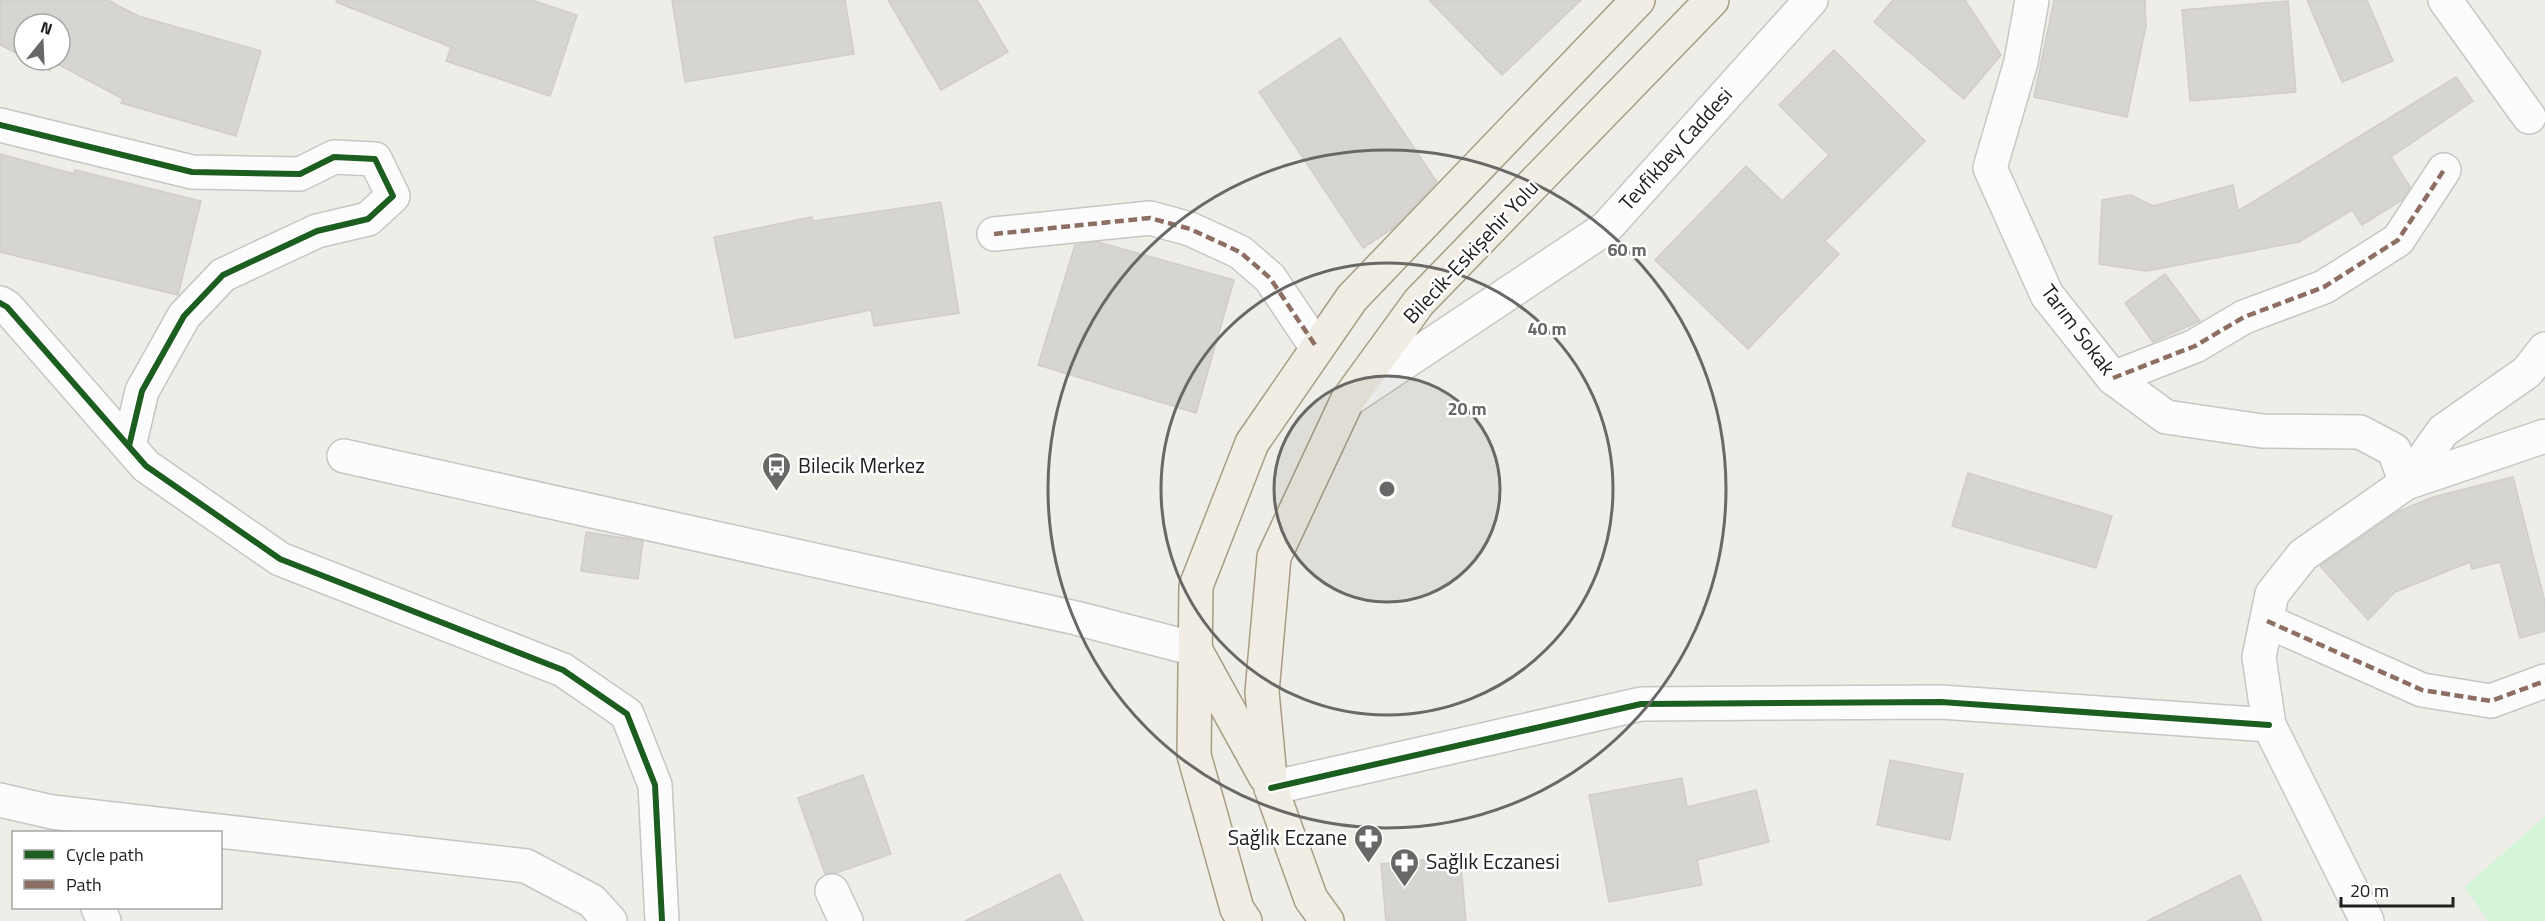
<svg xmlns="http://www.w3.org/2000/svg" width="2545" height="921" font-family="'Titillium Web',sans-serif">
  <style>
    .park { fill: #d5f5d9 }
    .building { fill: #d6d5d1; stroke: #d1cec9; stroke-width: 1.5 }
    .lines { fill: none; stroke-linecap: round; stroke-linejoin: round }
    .minor-casing { stroke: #c7c6c4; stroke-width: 36 }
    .major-casing { stroke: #a59d84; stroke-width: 36 }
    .minor { stroke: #fcfcfc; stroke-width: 33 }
    .major { stroke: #f1ede5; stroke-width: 33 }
    .quiet { stroke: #8d6e63; stroke-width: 4.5; stroke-dasharray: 9 4.5; stroke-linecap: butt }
    .cycleway-casing { stroke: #fff; stroke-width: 10 }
    .cycleway { stroke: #1b5e20; stroke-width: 6 }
    .ring { fill: none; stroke: #686866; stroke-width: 3 }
    .labels { text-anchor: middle; stroke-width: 5; stroke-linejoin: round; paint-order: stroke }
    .street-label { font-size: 21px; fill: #202020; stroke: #fff }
    .poi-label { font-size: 21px; fill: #202020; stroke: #fff; text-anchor: start }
    .centre { fill: #686866; stroke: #fff; stroke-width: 3 }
    .ring-label { font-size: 18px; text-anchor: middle; font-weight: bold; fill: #686866; stroke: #fff; stroke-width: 5; stroke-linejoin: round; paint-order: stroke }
  </style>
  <rect width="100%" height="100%" fill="#eeede8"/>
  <path class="park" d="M 2545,816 L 2545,921 L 2488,921 L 2465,887 Z"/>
  <g class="building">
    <path d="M 0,0 L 108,0 L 138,16 L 261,51 L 236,136 L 121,103 L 123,99 L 54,62 L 50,71 L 29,60 L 60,60 L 60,24 L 24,24 L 24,57 L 0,45 Z"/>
    <path d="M 337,0 L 532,0 L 577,15 L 550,96 L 446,61 L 451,47 L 336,2 Z"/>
    <path d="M 672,0 L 845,0 L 854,54 L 685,82 Z"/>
    <path d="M 888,0 L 977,0 L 1008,52 L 941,90 Z"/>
    <path d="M 1429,0 L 1581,0 L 1502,75 Z"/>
    <path d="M 1893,0 L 1965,0 L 2001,55 L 1964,99 L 1874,22 Z"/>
    <path d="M 2054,0 L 2145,0 L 2146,26 L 2127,117 L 2034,97 Z"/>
    <path d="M 2307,0 L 2367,0 L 2393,61 L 2342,82 Z"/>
    <path d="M 2288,1 L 2296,92 L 2190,101 L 2182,10 Z"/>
    <path d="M 1340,38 L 1437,182 L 1392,229 L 1363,248 L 1259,92 Z"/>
    <path d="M 1834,50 L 1925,141 L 1825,241 L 1839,254 L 1748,349 L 1655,260 L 1746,166 L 1782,201 L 1829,155 L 1779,105 Z"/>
    <path d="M 2456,77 L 2473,101 L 2391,157 L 2410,187 L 2402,200 L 2362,225 L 2352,210 L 2299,242 L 2147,271 L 2099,264 L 2102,200 L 2131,195 L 2153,206 L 2233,185 L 2238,211 Z"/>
    <path d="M 0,154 L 74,174 L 75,170 L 201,201 L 178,295 L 0,252 Z"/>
    <path d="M 941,202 L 959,313 L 874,326 L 871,310 L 735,338 L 714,237 L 812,217 L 813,221 Z"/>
    <path d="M 1098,242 L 1234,280 L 1196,413 L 1038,365 L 1075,245 Z"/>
    <path d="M 2165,274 L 2200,321 L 2153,342 L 2125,303 Z"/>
    <path d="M 1968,473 L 2112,516 L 2096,568 L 1952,526 Z"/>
    <path d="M 2513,477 L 2545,602 L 2545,631 L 2520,638 L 2500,562 L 2472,569 L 2470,562 L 2395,592 L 2368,620 L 2320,566 L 2399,511 L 2433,497 Z"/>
    <path d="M 586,532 L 643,541 L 638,579 L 581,571 Z"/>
    <path d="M 1890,760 L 1963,774 L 1950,840 L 1877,825 Z"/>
    <path d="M 863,775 L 891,854 L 836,873 L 825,874 L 798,798 Z"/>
    <path d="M 1682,778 L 1687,807 L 1756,790 L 1769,842 L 1697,860 L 1702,885 L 1609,902 L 1589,795 Z"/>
    <path d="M 1460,856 L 1466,921 L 1386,921 L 1381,864 Z"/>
    <path d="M 1060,874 L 1083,921 L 965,921 Z"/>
    <path d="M 2240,875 L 2262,921 L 2147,921 Z"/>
  </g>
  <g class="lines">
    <defs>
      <g id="minor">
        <path d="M 2032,0 L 2021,62 L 1990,168 L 2047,295 L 2113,378 L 2166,417 L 2262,431 L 2360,432 L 2394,450 L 2406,483"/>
        <path d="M 2445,0 L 2529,117"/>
        <path d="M 0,125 L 192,172 L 300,174 L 334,157 L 375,159 L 393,196 L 368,219 L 317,231 L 223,275 L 184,316 L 142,391 L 129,446"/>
        <path d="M 994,234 L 1150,218 L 1190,229 L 1240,252 L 1270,278 L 1317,348"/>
        <path d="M 0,303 L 7,307 L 146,466 L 280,559 L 563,670 L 627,714 L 655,785 L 662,921"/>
        <path d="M 2113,378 L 2195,346 L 2244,317 L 2324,287 L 2398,240 L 2444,170"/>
        <path d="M 1348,400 L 1606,228 L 1811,0"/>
        <path d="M 344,456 L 1076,618 L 1195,649"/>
        <path d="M 2406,483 L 2443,431 L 2527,372 L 2545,349"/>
        <path d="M 2267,621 L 2422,690 L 2491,701 L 2545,681"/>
        <path d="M 1271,788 L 1641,704 L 1941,702 L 2269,725"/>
        <path d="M 0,800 L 52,812 L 526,866 L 592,901 L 610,921"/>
        <path d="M 832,891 L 846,921"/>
        <path d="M 98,908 L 104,921"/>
        <path d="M 2367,921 L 2269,725 L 2259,657 L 2272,594 L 2303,555 L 2406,483 L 2545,436"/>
      </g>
      <g id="major">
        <path d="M 1196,651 L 1265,776"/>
        <path d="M 1245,921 L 1237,909 L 1194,755 L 1196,586 L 1252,443 L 1352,298 L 1638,0"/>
        <path d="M 1327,921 L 1311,899 L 1271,788 L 1262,692 L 1274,557 L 1347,401 L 1419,302 L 1712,0"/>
      </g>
    </defs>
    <use href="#minor" class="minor-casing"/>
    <use href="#major" class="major-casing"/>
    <use href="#minor" class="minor"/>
    <use href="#major" class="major"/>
    <g class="quiet">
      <path d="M 994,234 L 1150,218 L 1190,229 L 1240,252 L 1270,278 L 1317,348"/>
      <path d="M 2113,378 L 2195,346 L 2244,317 L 2324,287 L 2398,240 L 2444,170"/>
      <path d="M 2267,621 L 2422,690 L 2491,701 L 2545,681"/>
    </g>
    <defs>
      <g id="cycleway">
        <path d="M 0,125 L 192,172 L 300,174 L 334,157 L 375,159 L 393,196 L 368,219 L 317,231 L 223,275 L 184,316 L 142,391 L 129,446"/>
        <path d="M 0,303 L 7,307 L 146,466 L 280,559 L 563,670 L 627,714 L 655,785 L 662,921"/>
        <path d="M 1271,788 L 1641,704 L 1941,702 L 2269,725"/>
      </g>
    </defs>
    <use href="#cycleway" class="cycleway-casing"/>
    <use href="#cycleway" class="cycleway"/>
  </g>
  <circle cx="1387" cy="489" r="113" fill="#686866" fill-opacity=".12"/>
  <g class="ring">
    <circle cx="1387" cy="489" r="113"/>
    <circle cx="1387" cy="489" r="226"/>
    <circle cx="1387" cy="489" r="339"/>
  </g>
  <defs>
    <symbol id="bus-pin" viewBox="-11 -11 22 30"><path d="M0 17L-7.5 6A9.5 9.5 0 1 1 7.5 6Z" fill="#686866" stroke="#fff"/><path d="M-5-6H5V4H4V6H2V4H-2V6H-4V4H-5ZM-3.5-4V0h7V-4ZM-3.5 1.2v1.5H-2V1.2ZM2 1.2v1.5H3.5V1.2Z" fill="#fff"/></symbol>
    <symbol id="pharmacy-pin" viewBox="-11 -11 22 30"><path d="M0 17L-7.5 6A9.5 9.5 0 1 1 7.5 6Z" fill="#686866" stroke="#fff"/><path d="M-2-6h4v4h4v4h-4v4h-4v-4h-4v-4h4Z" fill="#fff"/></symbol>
  </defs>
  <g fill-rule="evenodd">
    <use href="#bus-pin" x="760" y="450" width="33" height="45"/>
    <use href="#pharmacy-pin" x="1352" y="822" width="33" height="45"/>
    <use href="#pharmacy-pin" x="1388" y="846" width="33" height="45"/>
  </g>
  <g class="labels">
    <g class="street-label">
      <text transform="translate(1676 149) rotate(-48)" y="7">Tevfikbey Caddesi</text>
      <text transform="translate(1471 252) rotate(-47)" y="7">Bilecik-Eskişehir Yolu</text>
      <text transform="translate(2078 330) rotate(53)" y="7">Tarım Sokak</text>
    </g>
    <g class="poi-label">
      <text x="798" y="473">Bilecik Merkez</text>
      <text x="1347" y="845" text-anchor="end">Sağlık Eczane</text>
      <text x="1426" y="869">Sağlık Eczanesi</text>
    </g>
  </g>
  <circle cx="1387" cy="489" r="9" class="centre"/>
  <g class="ring-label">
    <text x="1627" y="256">60 m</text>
    <text x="1547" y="335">40 m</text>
    <text x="1467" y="415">20 m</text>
  </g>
  <rect x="12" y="831" width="210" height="78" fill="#ffffff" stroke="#a6a6a6" stroke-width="1.5"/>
  <rect x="24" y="850" width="30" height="9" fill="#1b5e20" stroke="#a6a6a6" stroke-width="1.5"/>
  <text x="66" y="861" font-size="18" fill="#202020">Cycle path</text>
  <rect x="24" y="880" width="30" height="9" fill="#8d6e63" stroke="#a6a6a6" stroke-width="1.5"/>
  <text x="66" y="891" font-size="18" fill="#202020">Path</text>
  <g transform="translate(42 42) rotate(18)"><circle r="28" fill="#ffffff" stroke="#a6a6a6" stroke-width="1.5"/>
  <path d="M0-4.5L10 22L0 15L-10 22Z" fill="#686866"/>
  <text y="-9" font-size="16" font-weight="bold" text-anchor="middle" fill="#202020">N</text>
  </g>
  <path d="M2341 897v9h112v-9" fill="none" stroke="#202020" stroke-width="3"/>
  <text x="2350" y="897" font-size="18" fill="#202020" stroke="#ffffff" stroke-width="4.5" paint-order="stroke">20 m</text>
</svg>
